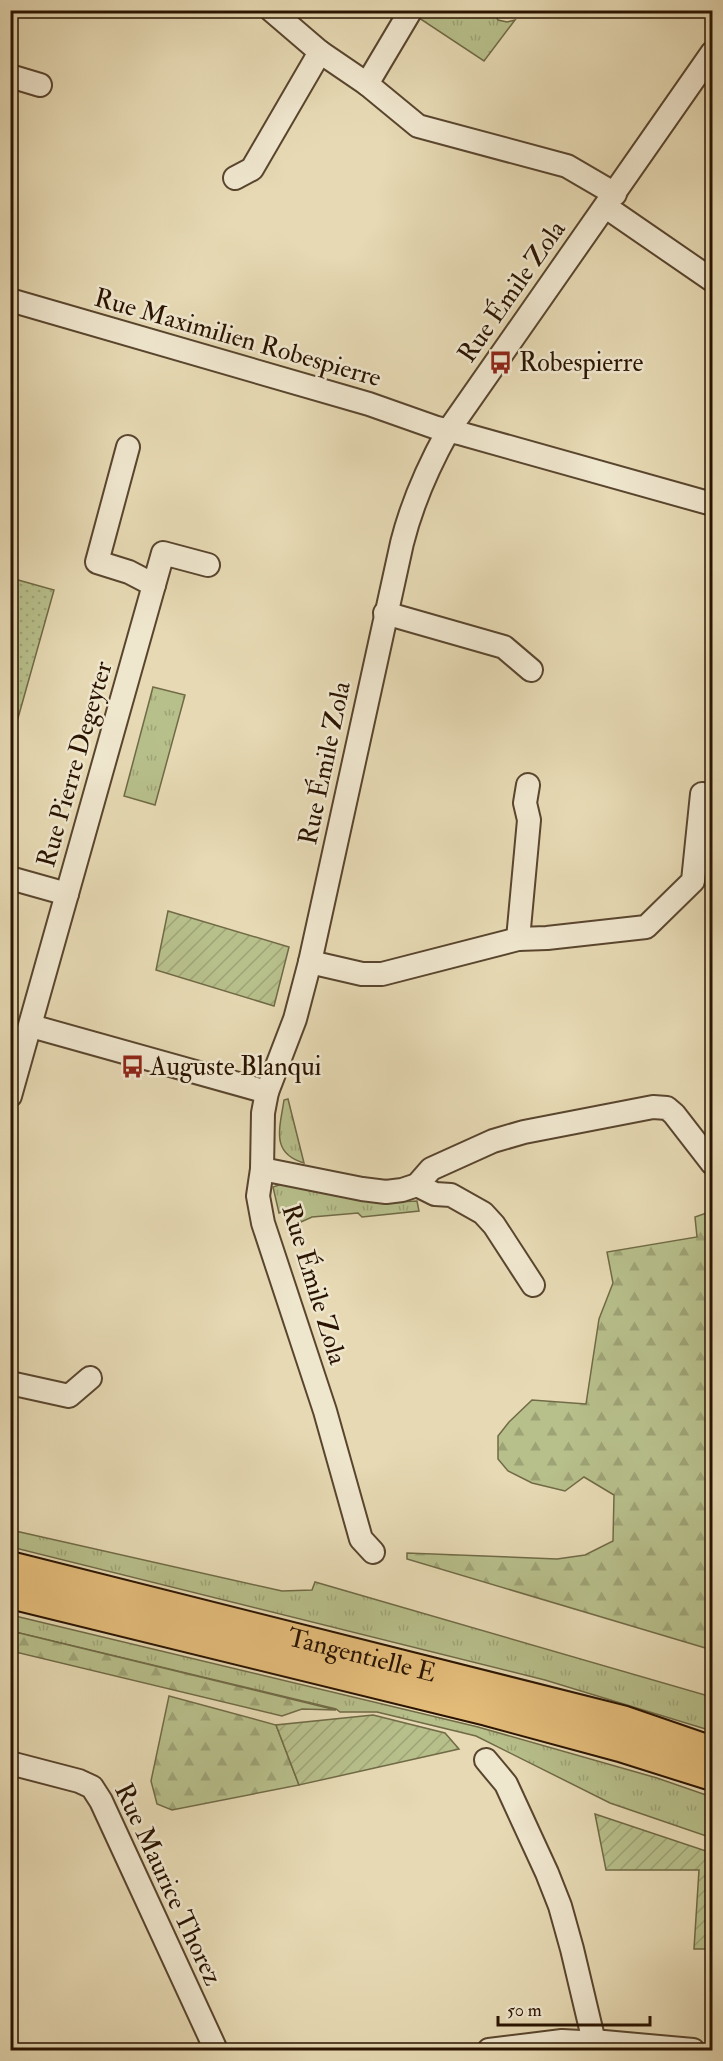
<svg xmlns="http://www.w3.org/2000/svg" width="723" height="2061" font-family="'IM FELL Double Pica',serif">
  <style>
    .grass { fill: url(#grass-tufts); stroke: #706a46; stroke-width: 1.5 }
    .forest { fill: url(#forest-firs); stroke: #706a46; stroke-width: 1.5 }
    .park { fill: url(#park-dots); stroke: #706a46; stroke-width: 1.5 }
    .garden { fill: url(#garden-furrows); stroke: #706a46; stroke-width: 1.5 }
    .lines { fill: none; stroke-linecap: round; stroke-linejoin: round }
    .minor-casing { stroke: #59452e; stroke-width: 26 }
    .major-casing { stroke: #2a1401; stroke-width: 32 }
    .minor { stroke: #efe6ce; stroke-width: 22 }
    .major { stroke: #e3bc7a; stroke-width: 28 }
    .labels { text-anchor: middle; stroke-width: 5; stroke-linejoin: round; paint-order: stroke }
    .street-label { font-size: 26px; fill: #2a1401; stroke: #efe6ce }
    .poi-label { font-size: 26px; fill: #2a1401; stroke: #efe6ce; text-anchor: start }
  </style>
  <defs>
    <pattern id="grass-tufts" width="24" height="20" patternUnits="userSpaceOnUse" patternTransform="scale(1.5)"><rect width="24" height="20" fill="#b7bf8b"/><path d="M3 7l-1-3M5 7V3M7 7l1-3M15 17l-1-3M17 17v-4M19 17l1-3" fill="none" stroke="#9ea376"/></pattern>
    <pattern id="forest-firs" width="22" height="20" patternUnits="userSpaceOnUse" patternTransform="scale(1.5)"><rect width="22" height="20" fill="#b7bf8b"/><path d="M5 1l3.5 6h-7zM16 11l3.5 6h-7z" fill="#9ea376"/></pattern>
    <pattern id="park-dots" width="8" height="8" patternUnits="userSpaceOnUse" patternTransform="scale(1.5)"><rect width="8" height="8" fill="#b7bf8b"/><path d="M2 2h.1M6 6h.1" fill="none" stroke="#9ea376" stroke-width="1.8" stroke-linecap="round"/></pattern>
    <pattern id="garden-furrows" width="10" height="10" patternUnits="userSpaceOnUse" patternTransform="scale(1.5)"><rect width="10" height="10" fill="#b7bf8b"/><path d="M-1 1l2-2M0 10L10 0M9 11l2-2" fill="none" stroke="#9ea376"/></pattern>
  </defs>
  <rect width="100%" height="100%" fill="#e6d9b3"/>
  <filter id="stains"><feTurbulence type="fractalNoise" baseFrequency=".00333" numOctaves="4"/><feColorMatrix values="0 0 0 0 .2 0 0 0 0 .09 0 0 0 0 .02 0 0 0 .5 -.17"/></filter>
  <radialGradient id="worn" r=".72"><stop offset=".6" stop-color="#630" stop-opacity="0"/><stop offset="1" stop-color="#630" stop-opacity=".3"/></radialGradient>
  <g class="grass">
    <path d="M 492,10 L 498,20 L 507,22 L 515,20 L 484,61 L 419,18 L 423,11 Z"/>
    <path d="M 153,687 L 185,695 L 155,805 L 124,796 Z"/>
    <path d="M 288,1099 L 304,1163 C 270,1153 280,1128 284,1100 Z"/>
    <path d="M 285,1183 L 378,1203 L 417,1201 L 419,1211 L 362,1217 L 358,1213 L 312,1217 L 301,1222 L 296,1207 L 279,1213 L 273,1187 Z"/>
    <path d="M 11,1530 L 282,1591 L 312,1590 L 315,1582 L 712,1697 L 712,1731 L 545,1680 L 11,1547 Z"/>
    <path d="M 11,1615 L 478,1727 L 657,1778 L 712,1797 L 712,1838 L 610,1803 L 476,1736 L 377,1712 L 340,1712 L 336,1709 L 11,1631 Z"/>
  </g>
  <g class="forest">
    <path d="M 712,1211 L 712,1650 L 407,1559 L 407,1553 L 557,1559 L 585,1555 L 613,1541 L 614,1495 L 584,1477 L 565,1491 L 532,1483 L 508,1471 L 498,1459 L 498,1436 L 509,1422 L 532,1400 L 586,1404 L 599,1319 L 613,1283 L 607,1252 L 697,1237 L 695,1217 Z"/>
    <path d="M 11,1631 L 336,1710 L 302,1709 L 282,1716 L 11,1651 Z"/>
    <path d="M 169,1696 L 276,1725 L 299,1785 L 172,1810 L 157,1804 L 151,1781 Z"/>
  </g>
  <path class="park" d="M 11,578 L 54,590 L 11,743 L 10,578 Z"/>
  <g class="garden">
    <path d="M 168,911 L 289,947 L 274,1006 L 156,970 Z"/>
    <path d="M 373,1715 L 445,1733 L 459,1749 L 299,1785 L 276,1725 Z"/>
    <path d="M 595,1814 L 712,1853 L 712,1949 L 694,1949 L 699,1870 L 606,1870 Z"/>
  </g>
  <g class="lines">
    <defs>
      <g id="minor">
        <path d="M 271,10 L 320,52 L 367,84 L 418,126 L 567,166 L 615,194"/>
        <path d="M 10,76 L 40,85"/>
        <path d="M 367,84 L 411,10"/>
        <path d="M 235,178 L 252,169 L 320,52"/>
        <path d="M 606,207 L 712,280"/>
        <path d="M 10,300 L 369,404 L 437,428 L 459,433 L 712,504"/>
        <path d="M 128,447 L 97,562 L 129,572 L 154,585"/>
        <path d="M 385,613 L 504,647 L 531,670"/>
        <path d="M 10,878 L 67,894"/>
        <path d="M 518,939 L 529,820 L 525,803 L 528,785"/>
        <path d="M 310,962 L 362,974 L 382,974 L 518,939 L 547,938 L 646,927 L 693,881 L 702,794"/>
        <path d="M 31,1026 L 267,1092"/>
        <path d="M 10,1096 L 163,553 L 208,565"/>
        <path d="M 262,1169 L 362,1189 L 386,1192 L 402,1190 L 417,1185 L 431,1169 L 493,1141 L 524,1132 L 653,1107 L 667,1108 L 674,1114 L 712,1163"/>
        <path d="M 417,1185 L 435,1194 L 451,1195 L 483,1213 L 494,1225 L 533,1285"/>
        <path d="M 10,1383 L 69,1396 L 90,1378"/>
        <path d="M 373,1552 L 361,1539 L 325,1411 L 263,1223 L 258,1196 L 262,1169 L 263,1113 L 267,1092 L 295,1019 L 310,962 L 402,543 C 412,503 428,467 448,431 L 712,53"/>
        <path d="M 486,1760 L 506,1784 L 547,1873 L 560,1906 L 572,1949 L 596,2050"/>
        <path d="M 10,1763 L 79,1781 L 92,1787 L 101,1801 L 216,2050"/>
        <path d="M 489,2050 L 562,2041 L 581,2042 L 593,2041 L 693,2050"/>
      </g>
      <g id="major">
        <path id="s1" d="M 10,1566 L 622,1720 L 712,1751"/>
        <path d="M 10,1594 L 487,1711 L 620,1747 L 712,1776"/>
      </g>
    </defs>
    <use href="#minor" class="minor-casing"/>
    <use href="#major" class="major-casing"/>
    <use href="#minor" class="minor"/>
    <use href="#major" class="major"/>
  </g>
  <defs>
    <symbol id="bus-bare" viewBox="-9 -9 18 18"><path d="M-5-6H5V4H4V6H2V4H-2V6H-4V4H-5ZM-3.5-4V0h7V-4ZM-3.5 1.2v1.5H-2V1.2ZM2 1.2v1.5H3.5V1.2Z" fill="#8f2418" stroke="#efe6ce" stroke-width="2.5" paint-order="stroke"/></symbol>
  </defs>
  <g fill-rule="evenodd">
    <use href="#bus-bare" x="484" y="346" width="33" height="33"/>
    <use href="#bus-bare" x="116" y="1050" width="33" height="33"/>
  </g>
  <g class="labels">
    <g class="street-label">
      <text transform="translate(511 291) rotate(-55)" y="9">Rue Émile Zola</text>
      <text transform="translate(238 337) rotate(16)" y="9">Rue Maximilien Robespierre</text>
      <text transform="translate(324 763) rotate(-78)" y="9">Rue Émile Zola</text>
      <text transform="translate(74 764) rotate(-74)" y="9">Rue Pierre Degeyter</text>
      <text transform="translate(315 1284) rotate(73)" y="9">Rue Émile Zola</text>
      <text dy="9" stroke="none"><textPath href="#s1" startOffset="363">Tangentielle E</textPath></text>
      <text transform="translate(169 1884) rotate(65)" y="9">Rue Maurice Thorez</text>
    </g>
    <g class="poi-label">
      <text x="519" y="371">Robespierre</text>
      <text x="150" y="1075">Auguste Blanqui</text>
    </g>
  </g>
  <rect width="723" height="2061" fill="none" stroke="#e6d9b3" stroke-width="36"/>
  <rect x="12" y="12" width="699" height="2037" fill="none" stroke="#2a1401" stroke-width="3"/>
  <rect x="18" y="18" width="687" height="2025" fill="none" stroke="#2a1401" stroke-width="1.5"/>
  <path d="M498 2016v9h152v-9" fill="none" stroke="#2a1401" stroke-width="3"/>
  <text x="507" y="2016" font-size="18" fill="#2a1401" stroke="#efe6ce" stroke-width="4.5" paint-order="stroke">50 m</text>
  <rect width="100%" height="100%" filter="url(#stains)"/>
  <rect width="100%" height="100%" fill="url(#worn)"/>
</svg>
